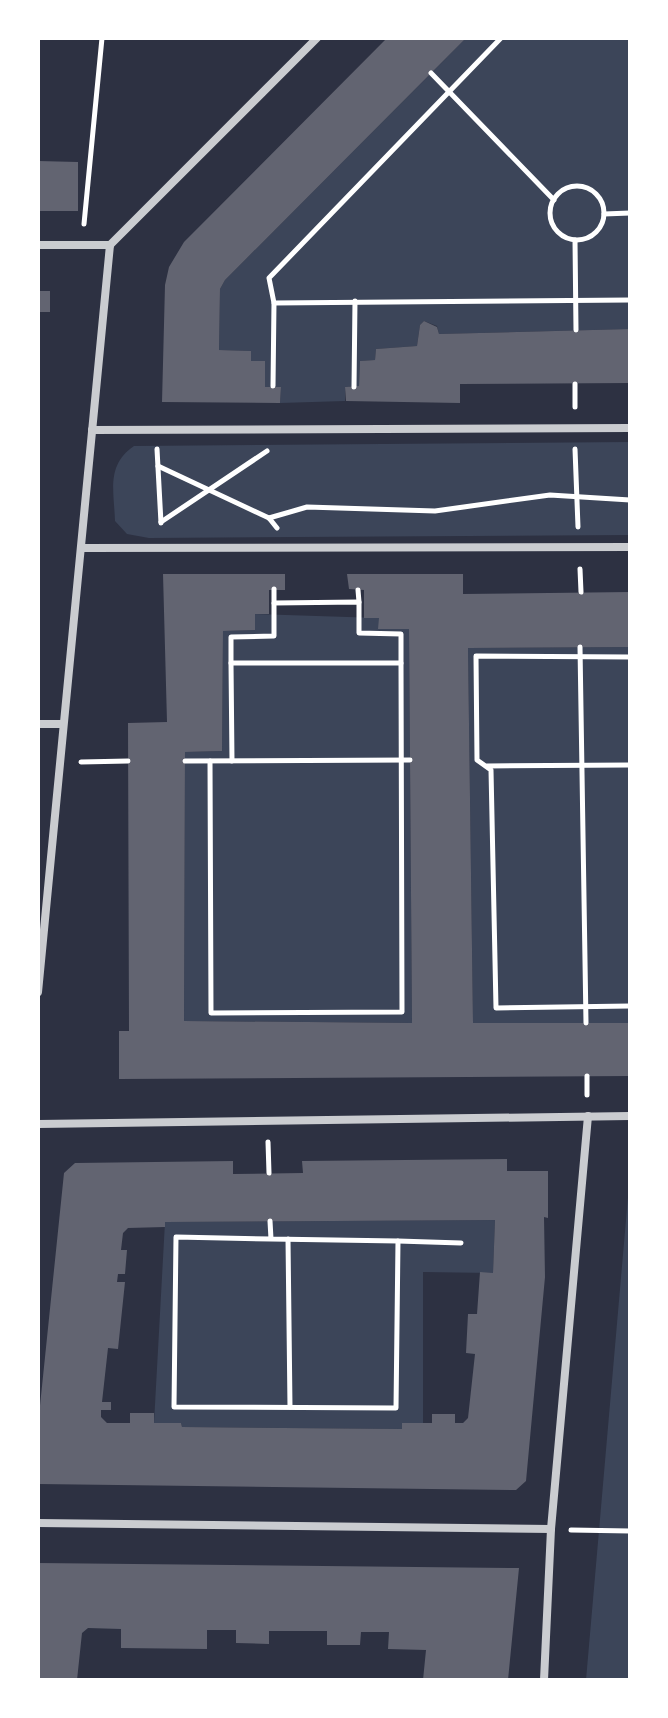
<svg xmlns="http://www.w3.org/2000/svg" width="668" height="1718" font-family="Jost,sans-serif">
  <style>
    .green { fill: #3c4559 }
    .building { fill: #626471; fill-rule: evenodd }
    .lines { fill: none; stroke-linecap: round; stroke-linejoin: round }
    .path { stroke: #fff; stroke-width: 5 }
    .minor { stroke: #caccd0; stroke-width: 8 }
  </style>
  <rect width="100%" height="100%" fill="#2d3142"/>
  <g class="green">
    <path d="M 466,38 L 630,38 L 630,329 L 439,334 L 437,326 L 424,321 L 420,325 L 417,346 L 376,349 L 375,360 L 360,361 L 359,386 L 345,387 L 345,401 L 280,403 L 281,387 L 265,387 L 264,361 L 251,361 L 251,351 L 219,350 L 220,289 L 225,280 Z"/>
    <path d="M 630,442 L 630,535 L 149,538 L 127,534 L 115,521 C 114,491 106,465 134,446 Z"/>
    <path d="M 255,614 L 379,618 L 379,629 L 409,629 L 412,1023 L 184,1021 L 185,752 L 222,751 L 223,631 L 255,630 Z"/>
    <path d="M 630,647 L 630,1023 L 473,1023 L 468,648 Z"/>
    <path d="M 630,1174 L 630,1680 L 586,1680 Z"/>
    <path d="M 495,1220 L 493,1273 L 423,1272 L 423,1423 L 402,1423 L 402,1429 L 182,1427 L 181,1423 L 154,1423 L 165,1222 Z"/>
  </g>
  <g class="building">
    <path d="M 387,38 L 466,38 L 225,280 L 220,289 L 219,350 L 251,351 L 251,361 L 265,361 L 265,387 L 281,387 L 280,403 L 162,402 L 165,285 L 169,267 L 184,242 Z"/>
    <path d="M 38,161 L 78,162 L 78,211 L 38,211 Z"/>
    <rect x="38" y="291" width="12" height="21"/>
    <path d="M 424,321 L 437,327 L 439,334 L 630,329 L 630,383 L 460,384 L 460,403 L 346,401 L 345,387 L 359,386 L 360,361 L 375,360 L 376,349 L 417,346 L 420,325 Z"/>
    <path d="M 163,574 L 285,574 L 285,590 L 269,590 L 269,614 L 255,614 L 255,630 L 223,631 L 222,751 L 185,752 L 184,1021 L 412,1023 L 409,629 L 378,629 L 379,618 L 364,618 L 364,590 L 349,589 L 347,574 L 463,574 L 463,594 L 630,592 L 630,647 L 468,648 L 473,1023 L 630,1023 L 630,1076 L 119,1079 L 119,1031 L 129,1031 L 128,723 L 167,722 Z"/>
    <path d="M 507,1159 L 507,1171 L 548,1171 L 548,1218 L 544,1217 L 545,1277 L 526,1481 L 516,1490 L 38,1484 L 38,1425 L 64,1173 L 75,1163 L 233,1161 L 233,1174 L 303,1173 L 302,1161 ZM 495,1220 L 493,1273 L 480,1272 L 477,1314 L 468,1314 L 466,1353 L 475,1354 L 468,1418 L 463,1423 L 455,1423 L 455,1414 L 432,1414 L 432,1423 L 402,1423 L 402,1429 L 182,1427 L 181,1423 L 154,1423 L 154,1413 L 130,1413 L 130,1423 L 107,1423 L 101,1417 L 101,1410 L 111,1410 L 111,1402 L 102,1402 L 108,1348 L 118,1349 L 125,1282 L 117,1282 L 118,1274 L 125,1274 L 127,1250 L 121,1250 L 123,1233 L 128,1228 L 165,1227 L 165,1222 Z"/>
    <path d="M 38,1563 L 519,1568 L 508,1680 L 423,1680 L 426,1650 L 388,1649 L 389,1632 L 361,1632 L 360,1645 L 327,1645 L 327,1631 L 269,1631 L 269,1644 L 236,1643 L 236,1630 L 207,1630 L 207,1649 L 121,1648 L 121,1629 L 88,1628 L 82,1633 L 77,1680 L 38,1680 Z"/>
  </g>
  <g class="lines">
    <g class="path">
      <path d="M 501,38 L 269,278 L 274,303 L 630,300"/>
      <path d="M 431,73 L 554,200"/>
      <circle cx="577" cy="213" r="27"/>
      <path d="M 604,214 L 630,213"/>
      <path d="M 84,224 L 102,38"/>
      <path d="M 575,240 L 576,330"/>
      <path d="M 273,386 L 274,303"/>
      <path d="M 354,387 L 355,301"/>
      <path d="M 575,407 L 575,384"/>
      <path d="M 157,449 L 161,523"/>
      <path d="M 575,449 L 578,527"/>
      <path d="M 158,466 L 269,518 L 277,528"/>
      <path d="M 269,518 L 307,507 L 435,511 L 550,495 L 630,500"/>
      <path d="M 161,522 L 267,451"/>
      <path d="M 580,569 L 581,592"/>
      <path d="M 274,589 L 274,603"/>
      <path d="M 358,590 L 359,602"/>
      <path d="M 580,647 L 586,1023"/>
      <path d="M 630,657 L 476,656 L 477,760 L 491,770 L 496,1008 L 630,1006"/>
      <path d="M 231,663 L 231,637 L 274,636 L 274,603 L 359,602 L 359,633 L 401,634 L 401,663"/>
      <path d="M 185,761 L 410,760"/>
      <path d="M 210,761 L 211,1013 L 402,1012 L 401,663 L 231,663 L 232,761"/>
      <path d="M 81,762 L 128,761"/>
      <path d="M 487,766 L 630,765"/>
      <path d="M 587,1076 L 587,1095"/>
      <path d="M 268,1142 L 269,1173"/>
      <path d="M 270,1221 L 271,1239 L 176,1237 L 174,1407 L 396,1408 L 398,1241 L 271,1239"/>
      <path d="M 288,1239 L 290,1407"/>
      <path d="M 398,1241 L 461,1243"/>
      <path d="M 571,1530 L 630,1531"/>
    </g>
    <g class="minor">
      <path d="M 38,245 L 110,245"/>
      <path d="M 110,245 L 317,38"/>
      <path d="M 92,430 L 630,428"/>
      <path d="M 81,548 L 630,547"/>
      <path d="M 38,724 L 63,724"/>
      <path d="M 38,992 L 110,245"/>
      <path d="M 38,1124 L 630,1116"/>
      <path d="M 38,1523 L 551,1529"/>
      <path d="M 544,1680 L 551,1529 L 588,1116"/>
    </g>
  </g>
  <rect width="668" height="1718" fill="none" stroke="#ffffff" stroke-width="80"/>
</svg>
